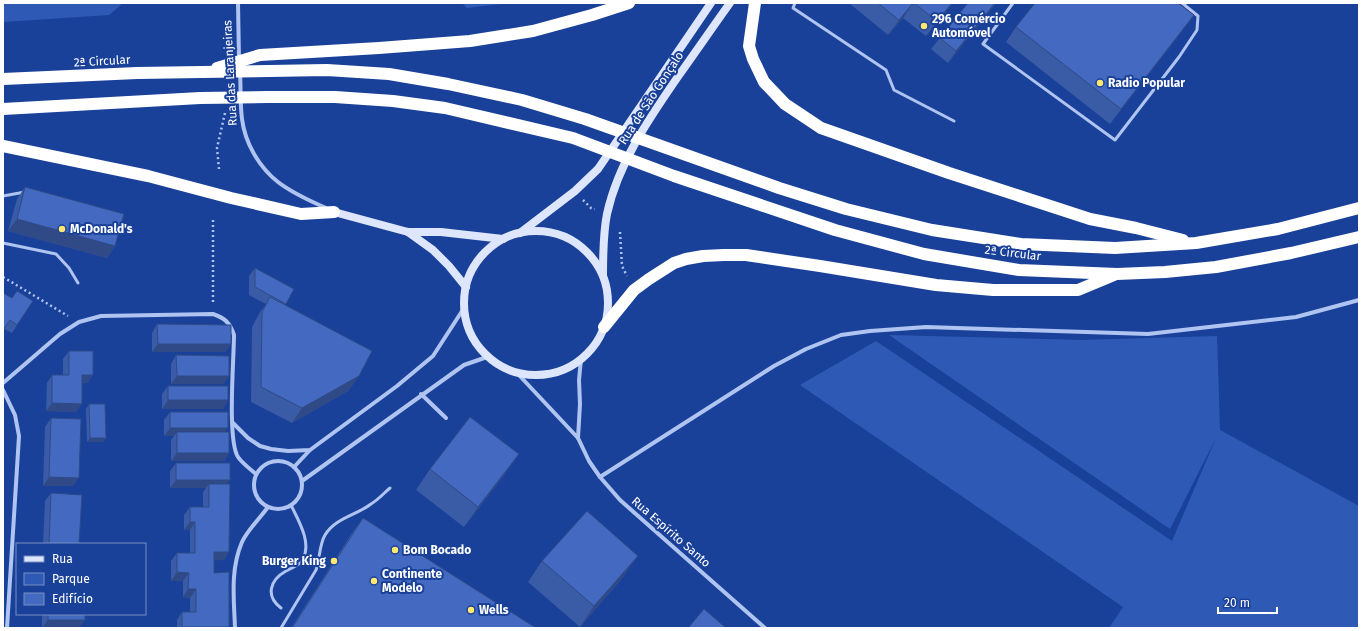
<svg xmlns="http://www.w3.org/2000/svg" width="1362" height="631" font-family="'Fira Sans',sans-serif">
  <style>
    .green { fill: #2e5ab6 }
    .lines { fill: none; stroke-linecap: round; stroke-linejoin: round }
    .path { stroke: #afc4f1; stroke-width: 2.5; stroke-dasharray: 2 3; stroke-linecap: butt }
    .lane { stroke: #afc4f1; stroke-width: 3 }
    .street { stroke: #afc4f1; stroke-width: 4 }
    .secondary { stroke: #dde6fc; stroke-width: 8 }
    .highway { stroke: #fff; stroke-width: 12 }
    .wall { fill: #3a5ba5 }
    .shaded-wall { fill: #2f4a86 }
    .building { fill: #436ac0; stroke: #2f4a86 }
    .poi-dot { fill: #ffe86f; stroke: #1a4199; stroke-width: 1.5 }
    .labels { text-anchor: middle; stroke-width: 4; stroke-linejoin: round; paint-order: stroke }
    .poi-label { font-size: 12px; font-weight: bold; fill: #fff; stroke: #1a4199; text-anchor: start }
    .street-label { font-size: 12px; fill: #fff; stroke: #1a4199 }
  </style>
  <rect width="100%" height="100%" fill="#1a4199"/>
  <g class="green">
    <path d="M 3,3 L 121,3 L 122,4 L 109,15 L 3,22 Z"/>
    <path d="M 462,3 L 511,3 L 467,8 Z"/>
    <path d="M 889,335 L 1081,340 L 1217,336 L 1220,430 L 1359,506 L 1359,628 L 1109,628 L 1123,607 L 800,385 L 876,341 L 1172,541 L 1216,438 L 1170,529 Z"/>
  </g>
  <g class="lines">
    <g class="path">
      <path d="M 219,169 L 217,148 L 225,113"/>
      <path d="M 583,200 L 591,208 L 595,209"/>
      <path d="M 620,232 L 622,266 L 627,276"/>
      <path d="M 3,277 L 68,316"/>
      <path d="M 213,302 L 213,218"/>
    </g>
    <g class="lane">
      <path d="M 795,3 L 793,8 L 886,70 L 894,90 L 954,121"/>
      <path d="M 1013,3 L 983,44 L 1115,140 L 1179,57 L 1197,30 L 1198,16 L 1182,3"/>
      <path d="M 3,196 L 25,192"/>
      <path d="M 3,243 L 56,254 L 69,268 L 78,283"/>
      <path d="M 281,608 C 265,596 270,580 286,571 C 292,567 300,566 303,559 C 312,542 298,520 291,505"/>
      <path d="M 281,628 L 316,570 C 320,559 319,545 325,535 C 335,518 357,515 371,504 C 378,500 384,493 390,488"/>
    </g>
    <g class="street">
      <path d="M 238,3 L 239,60"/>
      <path d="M 240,73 C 241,88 240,104 242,119 C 245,143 259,167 278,182 C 292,193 310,201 326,208"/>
      <path d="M 517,373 L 578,438 L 589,461 L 600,477 L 620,500 L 765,628"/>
      <path d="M 3,383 L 60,334 L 79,322 L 101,316 L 213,314 C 225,318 230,323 234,335 C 234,358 227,440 238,457 C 242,463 250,469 256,474"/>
      <path d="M 3,390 L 15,415 L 19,436 L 7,628"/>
      <path d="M 421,394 L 446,418"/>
      <path d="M 232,422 L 248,438 L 260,446 L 271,449 L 288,451 L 310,450 L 397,386 L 433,356 L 464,308"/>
      <path d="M 578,438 L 580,404 L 579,380 L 581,359"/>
      <circle cx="278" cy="485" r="24"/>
      <path d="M 294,467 L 310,450"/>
      <path d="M 600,477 L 774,366 L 806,349 L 841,335 L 870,331 L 926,327 L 1148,334 L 1296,317 L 1359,300"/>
      <path d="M 302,481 L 464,365 L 487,357"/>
      <path d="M 235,628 C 234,599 230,570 242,542 C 247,531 260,518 268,507"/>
    </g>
    <g class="secondary">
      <path d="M 334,212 L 408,232 L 441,232 L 503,239"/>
      <circle cx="536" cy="303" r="72"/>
      <path d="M 408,232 L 433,250 L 449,266 L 466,287"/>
      <path d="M 520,233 L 575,191 L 598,169 L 711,3"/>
      <path d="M 603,275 C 603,255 603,234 607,214 C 618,164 648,120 677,78 C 695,53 712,28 730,3"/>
    </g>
    <g class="highway">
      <path d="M 755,3 L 749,46 L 753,59 L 764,82 L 785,104 L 821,128 L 949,173 L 1090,219 L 1136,228 L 1183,240"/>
      <path d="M 217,68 L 260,55 L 379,48 L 470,41 L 533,31 L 592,15 L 629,3"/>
      <path d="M 3,79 L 137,73 L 202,72 L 327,70 L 389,74 L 448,84 L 522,100 L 585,119 L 779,188 L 846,209 L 932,230 L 1021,244 L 1115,248 L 1196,243 L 1278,229 L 1359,208"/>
      <path d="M 3,109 L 200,98 L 267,97 L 335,97 L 393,101 L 445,108 L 573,138 L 674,176 L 835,230 L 924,254 L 1019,270 L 1117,274 L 1165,272 L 1216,267 L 1291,253 L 1359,237"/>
      <path d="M 3,146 L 148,176 L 231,198 L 301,214 L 334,212"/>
      <path d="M 604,327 L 634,290 L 649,279 L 674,263 L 686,259 L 703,256 L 724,255 L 746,255 L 820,266 L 936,285 L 993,290 L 1078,290 L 1114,275"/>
    </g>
  </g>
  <g class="wall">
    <path d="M 849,3 L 953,3 L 926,36 L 903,18 L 888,35 Z"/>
    <path d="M 968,3 L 996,3 L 948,63 L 931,49 L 940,38 Z"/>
    <path d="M 1016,27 L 1183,30 L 1110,124 L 1006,42 Z"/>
    <path d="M 25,187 L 115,246 L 107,258 L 8,231 L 17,199 Z"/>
    <path d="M 255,268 L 294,289 L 285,305 L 359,376 L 348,391 L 292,423 L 251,402 L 252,327 L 260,312 L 266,304 L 249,295 L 249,276 Z"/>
    <path d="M 17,291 L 17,325 L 12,333 L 4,329 L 3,331 L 3,293 L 12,298 Z"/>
    <path d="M 157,324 L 231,344 L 225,352 L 152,352 L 152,333 Z"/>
    <path d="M 69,351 L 93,375 L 87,383 L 82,383 L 76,412 L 46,411 L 47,383 L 52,375 L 63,375 L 63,359 Z"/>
    <path d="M 176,355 L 229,376 L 223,384 L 171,384 L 171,364 Z"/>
    <path d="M 168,386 L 228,400 L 223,409 L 162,409 L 162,394 Z"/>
    <path d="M 89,404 L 106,438 L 103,442 L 87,442 L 86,409 Z"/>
    <path d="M 170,412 L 225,432 L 229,453 L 224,461 L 171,461 L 171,440 L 174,436 L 164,436 L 164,420 Z"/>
    <path d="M 51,418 L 73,486 L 43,486 L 45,427 Z"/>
    <path d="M 176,463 L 227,484 L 229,552 L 224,560 L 214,560 L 214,573 L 229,627 L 228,628 L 177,628 L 177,620 L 182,612 L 190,612 L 190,598 L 183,597 L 183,581 L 171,581 L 171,561 L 177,553 L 190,553 L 190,530 L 184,530 L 184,515 L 190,507 L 203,507 L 203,492 L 206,488 L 170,488 L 170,471 Z"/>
    <path d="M 430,469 L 505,474 L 464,527 L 416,490 Z"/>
    <path d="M 51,493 L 79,544 L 43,544 L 45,501 Z"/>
    <path d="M 363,518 L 536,628 L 291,628 L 352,533 Z"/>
    <path d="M 542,561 L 624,576 L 580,627 L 528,582 Z"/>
    <path d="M 42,614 L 85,614 L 79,628 L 42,628 Z"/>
  </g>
  <g class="shaded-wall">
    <path d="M 913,3 L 903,18 L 888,35 L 899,20 Z"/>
    <path d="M 952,3 L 953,3 L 926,36 L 937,21 Z"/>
    <path d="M 995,3 L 996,3 L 948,63 L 956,51 Z"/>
    <path d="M 1194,15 L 1183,30 L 1110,124 L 1121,109 Z"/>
    <path d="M 17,219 L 115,246 L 107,258 L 8,231 Z"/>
    <path d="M 158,344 L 231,344 L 225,352 L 152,352 Z"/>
    <path d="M 82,375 L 93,375 L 87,383 L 77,383 Z"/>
    <path d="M 177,376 L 229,376 L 223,384 L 171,384 Z"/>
    <path d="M 359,376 L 348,391 L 292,423 L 302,408 Z"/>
    <path d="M 168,400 L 228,400 L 223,409 L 162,409 Z"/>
    <path d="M 52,403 L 82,404 L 76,412 L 46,411 Z"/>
    <path d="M 170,428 L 228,428 L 222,436 L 177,432 L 174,436 L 164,436 Z"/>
    <path d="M 90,438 L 106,438 L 103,442 L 87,442 Z"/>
    <path d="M 177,453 L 229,453 L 224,461 L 171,461 Z"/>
    <path d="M 519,454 L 505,474 L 464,527 L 478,507 Z"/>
    <path d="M 49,477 L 79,478 L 73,486 L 43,486 Z"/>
    <path d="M 176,480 L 230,480 L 224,488 L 209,484 L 206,488 L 170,488 Z"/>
    <path d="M 190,522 L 195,522 L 190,530 L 184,530 Z"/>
    <path d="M 214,552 L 229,552 L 224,560 L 208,561 Z"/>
    <path d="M 638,556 L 624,576 L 580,627 L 594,606 Z"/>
    <path d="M 177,572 L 189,573 L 183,581 L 171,581 Z"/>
    <path d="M 188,589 L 196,589 L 190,598 L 183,597 Z"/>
    <path d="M 48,620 L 85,620 L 79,628 L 50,628 L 50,627 L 49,628 L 42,628 Z"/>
    <path d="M 182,627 L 229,627 L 228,628 L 182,628 Z"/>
  </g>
  <g class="building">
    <path d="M 878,3 L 913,3 L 899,20 Z"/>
    <path d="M 914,3 L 952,3 L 937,21 Z"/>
    <path d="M 968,3 L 995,3 L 956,51 L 940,38 Z"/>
    <path d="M 1035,3 L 1178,3 L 1194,15 L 1121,109 L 1016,27 Z"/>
    <path d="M 25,187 L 124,214 L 115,246 L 17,219 Z"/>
    <path d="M 255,268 L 294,289 L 286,304 L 255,287 Z"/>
    <path d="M 17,291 L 33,301 L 17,325 L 10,320 L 3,330 L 3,293 L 12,298 Z"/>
    <path d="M 270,297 L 372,351 L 359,376 L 302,408 L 261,387 L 262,312 Z"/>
    <path d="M 157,324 L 231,325 L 231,344 L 158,344 Z"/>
    <path d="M 69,351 L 93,351 L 93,375 L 82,375 L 82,404 L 52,403 L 52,375 L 69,375 Z"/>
    <path d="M 176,355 L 229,356 L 229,376 L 177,376 Z"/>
    <rect x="168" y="386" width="60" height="14"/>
    <path d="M 89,404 L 105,404 L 106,438 L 90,438 Z"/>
    <rect x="170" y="412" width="58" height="16"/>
    <path d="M 470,417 L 519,454 L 478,507 L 430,469 Z"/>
    <path d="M 51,418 L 81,419 L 79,478 L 49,477 Z"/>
    <rect x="177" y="432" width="52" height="21"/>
    <rect x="176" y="463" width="54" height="17"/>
    <path d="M 209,484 L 230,484 L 229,552 L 214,552 L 214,573 L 229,572 L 229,627 L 182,627 L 182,612 L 196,612 L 196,589 L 188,589 L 189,573 L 177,572 L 177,553 L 195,553 L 195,522 L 190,522 L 190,507 L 209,507 Z"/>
    <path d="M 51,493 L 82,495 L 79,544 L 49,544 Z"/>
    <path d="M 587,511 L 638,556 L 594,606 L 542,561 Z"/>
    <path d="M 363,518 L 536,628 L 292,628 Z"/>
    <path d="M 704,609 L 726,628 L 688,628 Z"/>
    <rect x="48" y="614" width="37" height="6"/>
    <path d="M 50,627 L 65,628 L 50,628 Z"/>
  </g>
  <g class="poi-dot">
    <circle cx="924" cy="26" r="4"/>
    <circle cx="1100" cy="83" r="4"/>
    <circle cx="62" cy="229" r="4"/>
    <circle cx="395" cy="550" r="4"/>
    <circle cx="334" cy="561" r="4"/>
    <circle cx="374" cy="581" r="4"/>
    <circle cx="471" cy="610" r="4"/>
  </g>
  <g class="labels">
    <g class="poi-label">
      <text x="932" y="23">296 Comércio<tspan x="932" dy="14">Automóvel</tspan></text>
      <text x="1108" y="87">Radio Popular</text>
      <text x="70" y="233">McDonald's</text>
      <text x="403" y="554">Bom Bocado</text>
      <text x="326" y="565" text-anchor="end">Burger King</text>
      <text x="382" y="578">Continente<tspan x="382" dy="14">Modelo</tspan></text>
      <text x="479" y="614">Wells</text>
    </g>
    <g class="street-label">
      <text transform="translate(102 61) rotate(-3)" y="4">2ª Circular</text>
      <text transform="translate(230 73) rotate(-93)" y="4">Rua das Laranjeiras</text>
      <text transform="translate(651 98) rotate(-57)" y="4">Rua de São Gonçalo</text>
      <text transform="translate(1013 253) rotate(7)" y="4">2ª Circular</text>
      <text transform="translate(671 532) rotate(41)" y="4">Rua Espírito Santo</text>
    </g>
  </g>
  <rect width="1362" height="631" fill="none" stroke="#ffffff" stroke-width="8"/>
  <rect x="16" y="543" width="130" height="72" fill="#1a4199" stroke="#768dc2"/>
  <rect x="24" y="556" width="20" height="6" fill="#dde6fc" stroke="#768dc2"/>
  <text x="52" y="563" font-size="12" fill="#ffffff">Rua</text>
  <rect x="24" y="573" width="20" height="12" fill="#2e5ab6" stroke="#768dc2"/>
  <text x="52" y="583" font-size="12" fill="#ffffff">Parque</text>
  <rect x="24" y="593" width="20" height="12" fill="#436ac0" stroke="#768dc2"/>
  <text x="52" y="603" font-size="12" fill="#ffffff">Edifício</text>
  <path d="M1218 607v6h59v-6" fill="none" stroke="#ffffff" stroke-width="2"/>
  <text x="1224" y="607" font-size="12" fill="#ffffff" stroke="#1a4199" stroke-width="3" paint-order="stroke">20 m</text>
</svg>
